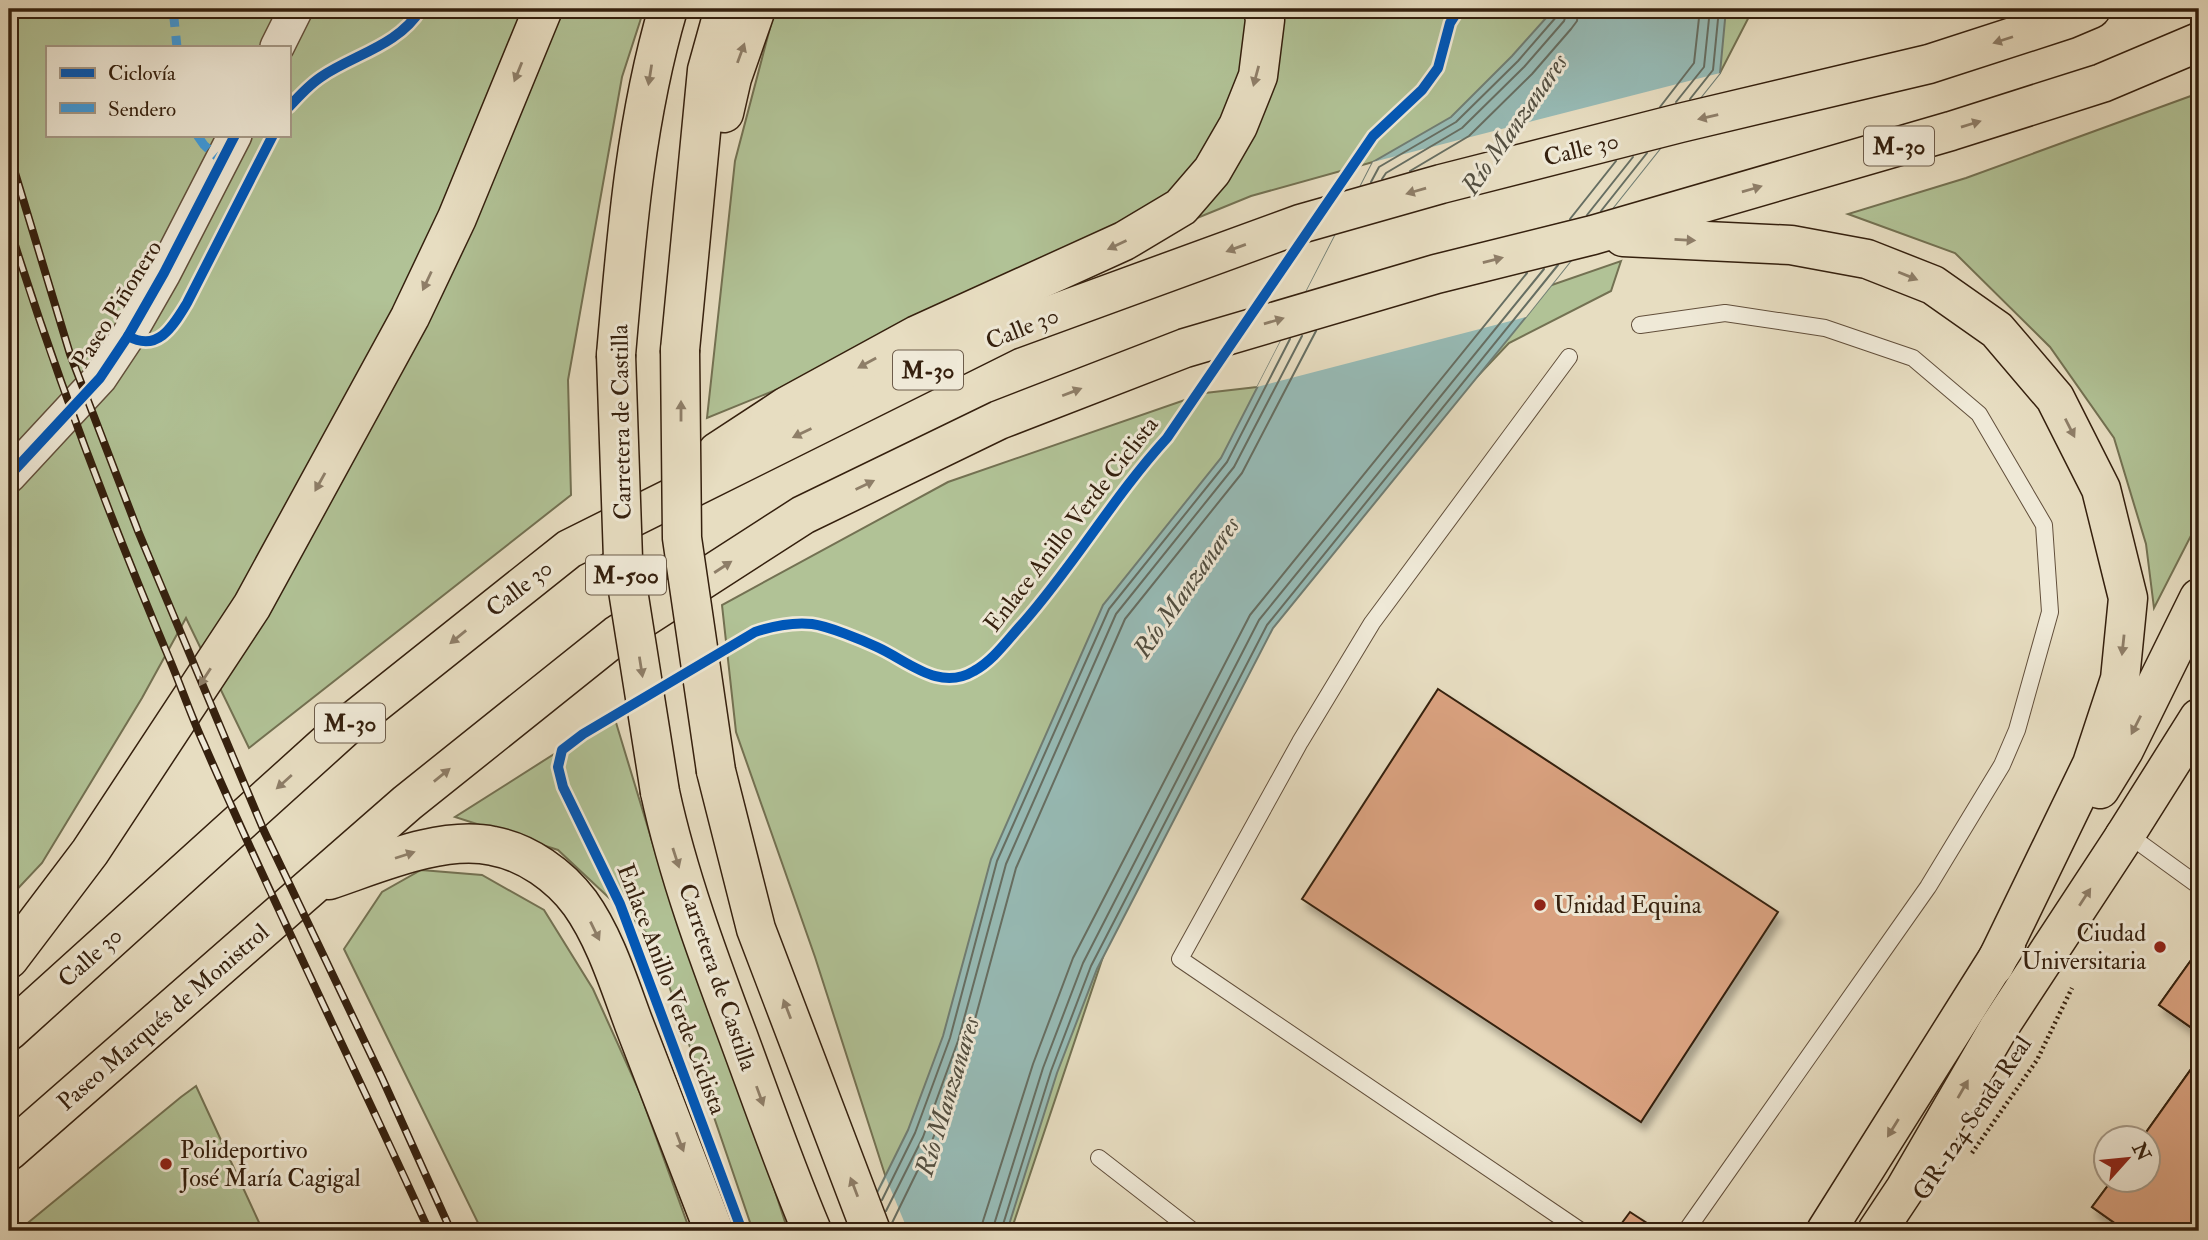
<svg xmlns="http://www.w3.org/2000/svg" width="2208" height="1240" font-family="'IM FELL Double Pica',serif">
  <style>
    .green { fill: #b1c296; stroke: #737152; stroke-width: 2; fill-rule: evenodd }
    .water { fill: #97bbb6; stroke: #707d73; stroke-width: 2 }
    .pier { fill: #e7ddc1 }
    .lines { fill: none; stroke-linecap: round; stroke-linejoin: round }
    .shore { stroke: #666e62; stroke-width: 2 }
    .building { fill: #daa280; stroke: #35200e; stroke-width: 2; filter: url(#shadow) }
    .lane-casing { stroke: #624f3b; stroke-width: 18 }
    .street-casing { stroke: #624f3b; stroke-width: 36 }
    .primary-casing { stroke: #35200e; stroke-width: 41 }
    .highway-casing { stroke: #35200e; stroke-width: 41 }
    .path { stroke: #35200e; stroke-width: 4.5; stroke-dasharray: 2 3.5; stroke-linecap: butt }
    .lane { stroke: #efe9d7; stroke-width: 16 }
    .street { stroke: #efe9d7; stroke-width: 33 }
    .primary { stroke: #e7ddc1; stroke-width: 38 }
    .highway { stroke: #e7ddc1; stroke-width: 38 }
    .rail-casing { stroke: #35200e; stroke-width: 8 }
    .rail { stroke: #efe9d7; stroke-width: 5; stroke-dasharray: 16; stroke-linecap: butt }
    .highway-bridge-casing { stroke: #35200e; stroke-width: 41; stroke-linecap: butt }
    .highway-bridge { stroke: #e7ddc1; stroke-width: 38 }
    .quiet { stroke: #3e9bde; stroke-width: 9; stroke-dasharray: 18 9; stroke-linecap: butt }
    .cycleway-casing { stroke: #efe9d7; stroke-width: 15 }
    .cycleway { stroke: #0057b8; stroke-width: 10 }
    .oneway { fill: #8e7e68 }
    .poi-dot { fill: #8f2418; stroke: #efe9d7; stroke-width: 2.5 }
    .labels { text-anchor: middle; stroke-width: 6; stroke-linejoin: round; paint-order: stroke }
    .shield { fill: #efe9d7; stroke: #6d5c4a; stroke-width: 2 }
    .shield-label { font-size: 23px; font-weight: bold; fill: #35200e }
    .street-label { font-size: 24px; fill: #35200e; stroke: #efe9d7 }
    .poi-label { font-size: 24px; fill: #35200e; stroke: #efe9d7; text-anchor: start }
    .water-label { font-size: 26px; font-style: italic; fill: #524e40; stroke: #efe9d7 }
  </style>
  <defs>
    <filter id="shadow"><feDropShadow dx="4.5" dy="8" stdDeviation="3.5" flood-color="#0004"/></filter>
  </defs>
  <rect width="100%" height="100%" fill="#e7ddc1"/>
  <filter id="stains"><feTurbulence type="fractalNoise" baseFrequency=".00286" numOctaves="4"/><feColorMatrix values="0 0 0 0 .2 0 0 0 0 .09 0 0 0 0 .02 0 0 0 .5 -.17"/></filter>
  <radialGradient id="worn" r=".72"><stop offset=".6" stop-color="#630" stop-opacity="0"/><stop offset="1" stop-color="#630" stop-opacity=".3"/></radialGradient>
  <g class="green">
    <path d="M 9,9 L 644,9 L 622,77 L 568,380 L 571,495 L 249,748 L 186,618 L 142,698 L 42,863 L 9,898 ZM 47,47 L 289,47 L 289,135 L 47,135 Z"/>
    <path d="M 775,9 L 1753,9 L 1720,73 L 1373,162 L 1251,196 L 707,418 L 735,161 Z"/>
    <path d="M 2199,93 L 2199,520 L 2154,608 L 2146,544 L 2114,438 L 2050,347 L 1955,253 L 1848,214 L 1966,178 Z"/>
    <path d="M 1621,261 L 1611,291 L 1509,343 L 1401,457 L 1254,638 L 1112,930 L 1011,1231 L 908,1231 L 886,1178 L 815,957 L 736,732 L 722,605 L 948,482 L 1205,393 L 1257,387 Z"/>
    <path d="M 614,716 L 658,861 L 718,1017 L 788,1231 L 753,1231 L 653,939 L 558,850 L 455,817 Z"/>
    <path d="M 421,870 L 482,875 L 544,910 L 593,989 L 640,1093 L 690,1231 L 482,1231 L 344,949 L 382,892 Z"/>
    <path d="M 196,1086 L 263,1231 L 18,1231 L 181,1097 Z"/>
  </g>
  <path class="water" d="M 1554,9 L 1726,9 L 1720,73 L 1526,317 L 1273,628 L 1097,969 L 1057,1073 L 1007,1231 L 858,1231 L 908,1130 L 943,1036 L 991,859 L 1103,605 L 1221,458 L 1373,162 L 1451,117 L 1512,56 Z"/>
  <g class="pier">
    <path d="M 1720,73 L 1526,317 L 1257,387 L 1373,162 Z"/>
    <path d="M 886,1178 L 908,1231 L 858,1231 Z"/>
  </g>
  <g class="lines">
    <g class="shore">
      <path d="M 1690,99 L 1713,70 L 1719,9"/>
      <path d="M 1676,102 L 1704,67 L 1710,9"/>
      <path d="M 1660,107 L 1694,63 L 1700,9"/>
      <path d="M 1410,171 L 1469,136 L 1532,74 L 1571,29 L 1577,21 L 1578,9"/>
      <path d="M 1382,179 L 1386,173 L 1462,128 L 1524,67 L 1564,21 L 1568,9"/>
      <path d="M 1371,182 L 1379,167 L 1456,122 L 1518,61 L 1557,16 L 1559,9"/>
      <path d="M 1601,211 L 1647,153"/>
      <path d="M 1587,215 L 1633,157"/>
      <path d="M 1570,219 L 1616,161"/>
      <path d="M 882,1200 L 915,1133 L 950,1038 L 997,861 L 1109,609 L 1227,462 L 1290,339"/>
      <path d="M 886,1211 L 923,1137 L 958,1041 L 1006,864 L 1116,614 L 1234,467 L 1302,336"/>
      <path d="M 891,1225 L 932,1141 L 968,1045 L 1016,868 L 1125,619 L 1242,473 L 1316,331"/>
      <path d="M 981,1231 L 983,1221 L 1033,1064 L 1073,958 L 1250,615 L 1527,273"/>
      <path d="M 992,1231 L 1043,1068 L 1083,963 L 1259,620 L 1544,269"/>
      <path d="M 1001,1231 L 1051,1071 L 1091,966 L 1267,625 L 1558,265"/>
    </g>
  </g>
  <g class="building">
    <path d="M 1438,689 L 1778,912 L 1641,1122 L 1302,899 Z"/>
    <path d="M 2199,949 L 2199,1033 L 2159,1005 Z"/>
    <path d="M 2199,949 L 2199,1033 L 2159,1005 Z"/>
    <path d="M 2199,1058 L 2199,1231 L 2126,1231 L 2092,1207 L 2112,1180 L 2148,1180 L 2148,1138 L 2142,1138 Z"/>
    <path d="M 2199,1058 L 2199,1231 L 2126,1231 L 2092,1207 L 2112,1180 L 2148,1180 L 2148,1138 L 2142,1138 Z"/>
    <path d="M 1630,1212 L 1656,1229 L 1654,1231 L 1616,1231 Z"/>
  </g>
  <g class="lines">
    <defs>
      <g id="lane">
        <path d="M 1640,325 L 1725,313 L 1825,328 L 1913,358 L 1979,414 L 2044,525 L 2050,612 L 2017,730 L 2002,765 L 1928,887 L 1686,1231"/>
        <path d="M 1569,357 L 1372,623 L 1300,742 L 1180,959 L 1581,1231"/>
        <path d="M 2124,837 L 2137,841 L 2199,886"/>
        <path d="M 1099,1158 L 1193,1231"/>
      </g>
      <g id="street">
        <path d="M 277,47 L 296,9"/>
        <path d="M 9,476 L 100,378 L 128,336 L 164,273 L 235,135"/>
      </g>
      <path id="primary" d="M 1877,1231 L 1905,1189 L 1998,1029 L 2124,837"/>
      <g id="highway">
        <path d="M 724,113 L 732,78 L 756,9"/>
        <path d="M 1623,237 L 1791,245 L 1867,259 L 1933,285 L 1997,330 L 2055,398 L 2101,489 L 2128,598 L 2120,679 L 2092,764 L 1994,966"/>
        <path d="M 680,350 L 707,70 L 724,9"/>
        <path d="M 616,355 C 626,239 635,121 668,9"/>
        <path d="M 717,452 L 787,406 L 917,335 L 1124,241 L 1181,207 L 1212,171 L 1238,126 L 1258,76 L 1265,20 L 1263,9"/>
        <path d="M 716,771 L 756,929 L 871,1231"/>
        <path d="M 2100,789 L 2124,750 L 2199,598"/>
        <path d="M 660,792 C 678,875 708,956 738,1036 C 762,1101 785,1167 812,1231"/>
        <path d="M 2124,837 L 2199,718"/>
        <path d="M 329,880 C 377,864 442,835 493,846 C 527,852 560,876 580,903 C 605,938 619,984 634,1024 C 661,1093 688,1162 714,1231"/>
        <path d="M 9,959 L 90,852 L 252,606 L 410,317 L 457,218 L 543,9"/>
        <path d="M 9,1031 L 343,729 L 569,549 L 1007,331 L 1300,224 L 1441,184 L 1680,123 L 1929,64 L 2065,20 L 2091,9"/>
        <path d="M 9,1151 L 407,803 L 617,635 L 803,515 L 999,420 L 1185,348 L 1436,274 L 1593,235 L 1951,131 L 2102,83 L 2199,42"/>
        <path d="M 1826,1231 L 2006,945"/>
      </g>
    </defs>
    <use href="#lane" class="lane-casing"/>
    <use href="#street" class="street-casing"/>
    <use href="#primary" class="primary-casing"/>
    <use href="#highway" class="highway-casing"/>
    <path class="path" d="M 1972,1153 L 2037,1060 L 2072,988"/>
    <use href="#lane" class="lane"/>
    <use href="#street" class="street"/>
    <use href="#primary" class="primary"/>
    <use href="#highway" class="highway"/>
    <defs>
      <g id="rail">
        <path d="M 9,153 L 70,354 L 138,531 L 264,831 L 382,1078 L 451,1231"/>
        <path d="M 9,226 C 55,373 109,516 169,658 C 181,686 191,716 204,744 C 275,908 355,1068 429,1231"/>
      </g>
    </defs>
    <use href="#rail" class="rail-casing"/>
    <use href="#rail" class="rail"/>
    <defs>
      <g id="highway-bridge">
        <path d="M 680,350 L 682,538 L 716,771"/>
        <path d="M 616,355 L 623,559 L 660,792"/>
      </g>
    </defs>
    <use href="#highway-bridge" class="highway-bridge-casing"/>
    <use href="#highway-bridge" class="highway-bridge"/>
    <g class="quiet">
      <path d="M 173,9 L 177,47"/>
      <path d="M 197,135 L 204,145 L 222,161"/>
    </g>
    <defs>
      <g id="cycleway">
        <path d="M 289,107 C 298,97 309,85 321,77 C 355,54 398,46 421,9"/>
        <path d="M 128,336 C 158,353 173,326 187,303 L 273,135"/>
        <path d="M 9,476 L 100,378 L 128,336 L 164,273 L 235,135"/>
        <path d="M 742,1231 L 620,904 L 563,787 L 558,767 L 562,750 L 583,734 L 755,632 C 773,626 792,622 812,624 C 828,626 862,640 877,647 C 908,661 939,692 974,671 C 994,660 1008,639 1023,623 C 1075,564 1114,496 1167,438 L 1373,136 L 1422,90 L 1438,68 L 1450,23 L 1459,9"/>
      </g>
    </defs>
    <use href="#cycleway" class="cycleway-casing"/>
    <use href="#cycleway" class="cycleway"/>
  </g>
  <defs><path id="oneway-solid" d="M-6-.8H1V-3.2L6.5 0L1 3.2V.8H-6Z" transform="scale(1.75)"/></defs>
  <g class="oneway">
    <use href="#oneway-solid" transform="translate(2003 40) rotate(162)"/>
    <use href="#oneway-solid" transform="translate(741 53) rotate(-70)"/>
    <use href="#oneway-solid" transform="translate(518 72) rotate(112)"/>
    <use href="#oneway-solid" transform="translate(650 75) rotate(99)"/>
    <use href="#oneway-solid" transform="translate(1256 76) rotate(105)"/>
    <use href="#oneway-solid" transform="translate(1708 117) rotate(167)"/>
    <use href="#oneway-solid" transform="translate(1971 124) rotate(-17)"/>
    <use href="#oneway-solid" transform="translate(1752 189) rotate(-16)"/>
    <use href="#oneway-solid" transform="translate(1416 191) rotate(164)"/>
    <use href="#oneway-solid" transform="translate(1685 240) rotate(3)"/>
    <use href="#oneway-solid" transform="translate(1117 245) rotate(155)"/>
    <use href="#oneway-solid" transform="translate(1236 248) rotate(160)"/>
    <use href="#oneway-solid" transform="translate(1493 260) rotate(-14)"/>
    <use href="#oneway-solid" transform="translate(1908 276) rotate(22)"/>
    <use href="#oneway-solid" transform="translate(427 281) rotate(115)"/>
    <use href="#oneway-solid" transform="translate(1274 321) rotate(-16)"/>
    <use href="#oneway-solid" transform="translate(867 363) rotate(151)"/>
    <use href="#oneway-solid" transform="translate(1072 392) rotate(-21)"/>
    <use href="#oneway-solid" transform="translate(681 411) rotate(-90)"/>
    <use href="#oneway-solid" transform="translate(2070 428) rotate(63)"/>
    <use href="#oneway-solid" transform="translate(802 433) rotate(154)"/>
    <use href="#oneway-solid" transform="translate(320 482) rotate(119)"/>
    <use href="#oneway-solid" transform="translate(865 485) rotate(-26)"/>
    <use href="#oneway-solid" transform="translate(723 567) rotate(-33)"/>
    <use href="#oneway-solid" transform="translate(458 637) rotate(141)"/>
    <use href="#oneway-solid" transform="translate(2123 645) rotate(96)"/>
    <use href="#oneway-solid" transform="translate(641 667) rotate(81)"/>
    <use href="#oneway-solid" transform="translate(205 677) rotate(123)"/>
    <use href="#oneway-solid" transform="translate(2136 725) rotate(117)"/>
    <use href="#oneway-solid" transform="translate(442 775) rotate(-39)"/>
    <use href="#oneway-solid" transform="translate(284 782) rotate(138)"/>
    <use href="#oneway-solid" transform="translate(405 855) rotate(-18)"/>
    <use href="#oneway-solid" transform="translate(676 858) rotate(72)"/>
    <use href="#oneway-solid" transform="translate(2085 897) rotate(-57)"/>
    <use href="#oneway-solid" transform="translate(595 931) rotate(64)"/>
    <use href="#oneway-solid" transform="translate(787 1009) rotate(-111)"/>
    <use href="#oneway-solid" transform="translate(1963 1089) rotate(-60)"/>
    <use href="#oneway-solid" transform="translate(760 1096) rotate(70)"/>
    <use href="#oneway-solid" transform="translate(1893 1128) rotate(122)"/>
    <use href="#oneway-solid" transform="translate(680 1142) rotate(69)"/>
    <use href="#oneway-solid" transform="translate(854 1187) rotate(-111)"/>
  </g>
  <g class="poi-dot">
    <circle cx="1540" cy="905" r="7"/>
    <circle cx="2160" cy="947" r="7"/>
    <circle cx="166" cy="1164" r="7"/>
  </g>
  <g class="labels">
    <g class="shield">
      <rect x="1864" y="126.5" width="70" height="39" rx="5"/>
      <rect x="893" y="350.5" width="70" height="39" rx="5"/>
      <rect x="586" y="555.5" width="80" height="39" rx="5"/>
      <rect x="315" y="703.5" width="70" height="39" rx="5"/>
    </g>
    <g class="shield-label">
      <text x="1899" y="154">M-30</text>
      <text x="928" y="378">M-30</text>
      <text x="626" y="583">M-500</text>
      <text x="350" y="731">M-30</text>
    </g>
    <g class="street-label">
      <text transform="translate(1581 149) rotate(-14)" y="8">Calle 30</text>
      <text transform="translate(117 304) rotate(-58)" y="8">Paseo Piñonero</text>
      <text transform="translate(1022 328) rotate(-22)" y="8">Calle 30</text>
      <text transform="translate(621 422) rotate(-91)" y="8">Carretera de Castilla</text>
      <text transform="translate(1071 524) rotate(-52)" y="8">Enlace Anillo Verde Ciclista</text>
      <text transform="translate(519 588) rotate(-38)" y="8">Calle 30</text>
      <text transform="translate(90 957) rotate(-42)" y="8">Calle 30</text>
      <text transform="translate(718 977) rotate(71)" y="8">Carretera de Castilla</text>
      <text transform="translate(672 989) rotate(69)" y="8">Enlace Anillo Verde Ciclista</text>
      <text transform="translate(163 1017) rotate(-41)" y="8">Paseo Marqués de Monistrol</text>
      <text transform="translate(1972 1118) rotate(-56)" y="8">GR-124 Senda Real</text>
    </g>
    <g class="poi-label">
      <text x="1554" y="913">Unidad Equina</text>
      <text x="2146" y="941" text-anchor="end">Ciudad<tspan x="2146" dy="28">Universitaria</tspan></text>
      <text x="180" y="1158">Polideportivo<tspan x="180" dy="28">José María Cagigal</tspan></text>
    </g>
    <g class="water-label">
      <text transform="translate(1514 124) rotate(-55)" y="9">Río Manzanares</text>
      <text transform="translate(1186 587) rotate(-55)" y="9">Río Manzanares</text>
      <text transform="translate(947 1096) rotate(-73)" y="9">Río Manzanares</text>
    </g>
  </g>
  <rect width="2208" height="1240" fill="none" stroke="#e7ddc1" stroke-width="35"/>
  <rect x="10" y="10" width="2187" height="1219" fill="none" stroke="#35200e" stroke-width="3.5"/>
  <rect x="18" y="18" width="2173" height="1205" fill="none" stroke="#35200e" stroke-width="2"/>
  <rect x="46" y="46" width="245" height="91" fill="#efe9d7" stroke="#a59987" stroke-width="2"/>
  <rect x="60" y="68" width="35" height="10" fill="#0057b8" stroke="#a59987" stroke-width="2"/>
  <text x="108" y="80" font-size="21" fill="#35200e">Ciclovía</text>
  <rect x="60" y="103" width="35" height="10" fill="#3e9bde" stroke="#a59987" stroke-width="2"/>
  <text x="108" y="116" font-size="21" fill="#35200e">Sendero</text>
  <g transform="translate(2127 1159) rotate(63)"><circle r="33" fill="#efe9d7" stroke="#a59987" stroke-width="2"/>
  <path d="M0-5L12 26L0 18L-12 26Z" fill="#8f2418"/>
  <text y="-10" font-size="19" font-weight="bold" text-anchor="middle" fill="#35200e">N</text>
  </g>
  <rect width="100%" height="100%" filter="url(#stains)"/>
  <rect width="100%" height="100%" fill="url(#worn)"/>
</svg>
